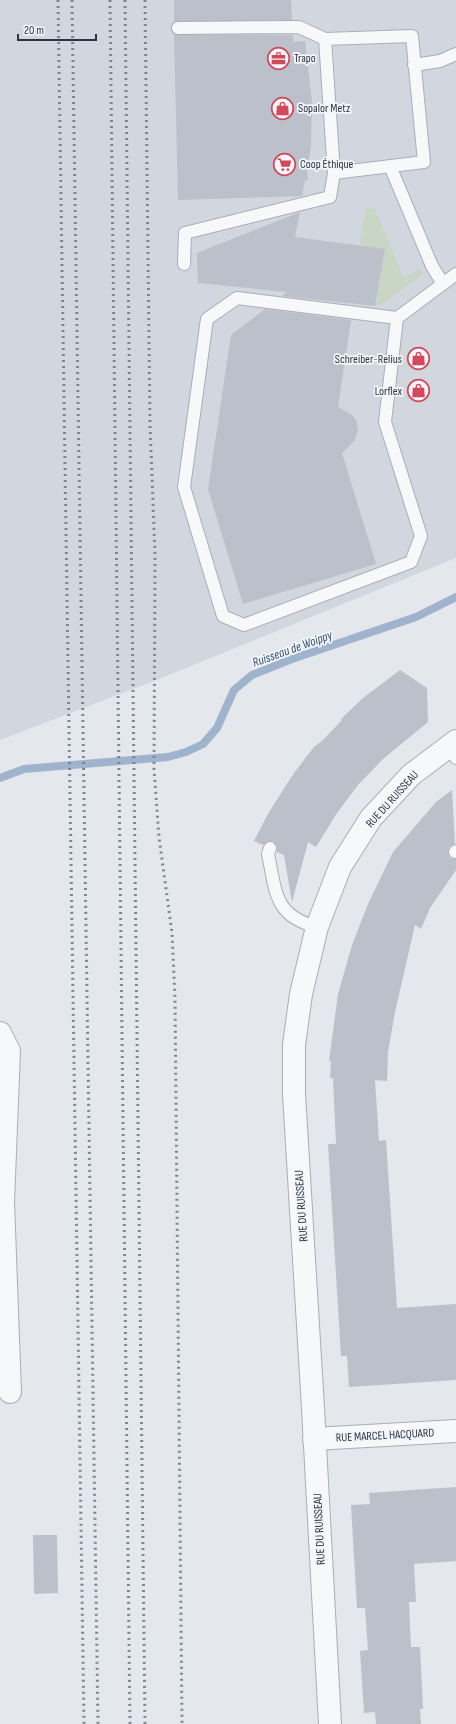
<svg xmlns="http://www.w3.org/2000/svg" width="456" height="1724" font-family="'Sofia Sans Condensed',sans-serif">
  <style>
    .built { fill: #d2d6de }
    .green { fill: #c9d6c5 }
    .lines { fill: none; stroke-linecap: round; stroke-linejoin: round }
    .stream { stroke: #9fb4cc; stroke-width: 8 }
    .building { fill: #bbc0ca }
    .service-casing { stroke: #a9aeb7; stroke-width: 14 }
    .minor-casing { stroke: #a9aeb7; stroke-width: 24 }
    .service { stroke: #f7f8fa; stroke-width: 12 }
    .minor { stroke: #f7f8fa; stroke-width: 22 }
    .rail { stroke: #7d8696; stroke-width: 3; stroke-dasharray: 2 4; stroke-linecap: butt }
    .labels { text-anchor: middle; stroke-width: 3.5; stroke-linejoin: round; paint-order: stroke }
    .poi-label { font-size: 12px; fill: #2b3445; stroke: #f4f6f9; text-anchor: start }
    .street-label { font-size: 12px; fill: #2b3445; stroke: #f4f6f9 }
    .water-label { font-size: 13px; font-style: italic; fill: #34527a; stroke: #f4f6f9 }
  </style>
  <rect width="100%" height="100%" fill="#e4e7ec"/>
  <path class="built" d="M 0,0 L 456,0 L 456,558 L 164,677 L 0,740 Z"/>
  <path class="green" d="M 366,208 L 375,209 L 404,278 L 420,268 L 423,274 L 381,305 L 375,306 L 385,249 L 359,245 Z"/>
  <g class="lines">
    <path class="stream" d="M 0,778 L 24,769 L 168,757 L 186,752 L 203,744 L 217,728 L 234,690 L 252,675 L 292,659 L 416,617 L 456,597"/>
  </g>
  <g class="building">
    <path d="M 174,0 L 291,0 L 292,20 L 174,22 Z"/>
    <path d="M 174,34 L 293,35 L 293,42 L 305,41 L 312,102 L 311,147 L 307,169 L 308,180 L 305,180 L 302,196 L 178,200 Z"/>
    <path d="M 300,212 L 295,237 L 385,249 L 375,306 L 282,296 L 287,292 L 198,283 L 197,253 Z"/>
    <path d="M 265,309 L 351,320 L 338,407 L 352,415 L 356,420 L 358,430 L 355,440 L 342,453 L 376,564 L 243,604 L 208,489 L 231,335 Z"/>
    <path d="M 400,670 L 427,688 L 428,722 L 383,759 L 358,785 L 337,813 L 316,847 L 308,842 L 292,902 L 284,855 L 277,852 L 277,846 L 273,841 L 268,841 L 263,845 L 254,841 L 269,812 L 294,773 L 314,747 L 323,740 L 342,720 L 341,719 L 363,698 Z"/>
    <path d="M 452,790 L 455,844 L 449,847 L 448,854 L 450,858 L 456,859 L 456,870 L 430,908 L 421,929 L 415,925 L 395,1012 L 388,1052 L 387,1081 L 375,1080 L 379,1141 L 386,1140 L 397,1308 L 456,1304 L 456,1380 L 349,1387 L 347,1356 L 341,1356 L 328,1144 L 336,1144 L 333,1078 L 330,1078 L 331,1061 L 329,1061 L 338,994 L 352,945 L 368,904 L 393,852 L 436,802 Z"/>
    <path d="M 456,1487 L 456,1561 L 414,1564 L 416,1602 L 409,1602 L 411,1647 L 420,1647 L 423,1709 L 420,1709 L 421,1724 L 376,1724 L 375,1712 L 364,1713 L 360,1651 L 368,1650 L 365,1608 L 357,1608 L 351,1505 L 370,1504 L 369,1493 Z"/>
    <path d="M 33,1535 L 57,1535 L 58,1593 L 34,1594 Z"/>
  </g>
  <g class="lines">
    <defs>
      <g id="service">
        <path d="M 178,28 L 299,27 L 325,39"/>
        <path d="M 412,36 L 424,162 L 334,173 L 325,39 Z"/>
        <path d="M 414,65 L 440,61 L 456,54"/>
        <path d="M 390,166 L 432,266 L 443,284"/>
        <path d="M 184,264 L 185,233 L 330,197 L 334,173"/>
        <path d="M 397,318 L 385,422 L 421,536 L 411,562 L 244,625 L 223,616 L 184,487 L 207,319 L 237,298 L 397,318 L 456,274"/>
        <path d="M 450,745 L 456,758"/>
        <path d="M 270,848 L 268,854 C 276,892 274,916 317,927"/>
        <path d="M 455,852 L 456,851"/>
      </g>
      <g id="minor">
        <path d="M 0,1033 L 9,1051 L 3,1202 L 10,1392"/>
        <path d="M 314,1439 L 456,1431"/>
        <path d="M 330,1724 L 313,1408 L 294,1094 L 294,1045 L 301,994 L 317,927 L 340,867 L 371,818 L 411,775 L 456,741"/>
      </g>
    </defs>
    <use href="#service" class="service-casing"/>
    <use href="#minor" class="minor-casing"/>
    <use href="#service" class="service"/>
    <use href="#minor" class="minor"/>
    <g class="rail">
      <path d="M 58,0 L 84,1724"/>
      <path d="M 72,0 L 98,1724"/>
      <path d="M 110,0 L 130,1724"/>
      <path d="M 125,0 L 145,1724"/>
      <path d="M 145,0 L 150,424 L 155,555 L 154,769 L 159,837 L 172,933 L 175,999 L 182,1724"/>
    </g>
  </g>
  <defs>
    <symbol id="office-ring" viewBox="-11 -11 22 22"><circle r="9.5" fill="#f4f6f9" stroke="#d1495b" stroke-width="1.5"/><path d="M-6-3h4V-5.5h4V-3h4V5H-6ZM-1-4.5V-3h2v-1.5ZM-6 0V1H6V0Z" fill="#d1495b"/></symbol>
    <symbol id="shop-ring" viewBox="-11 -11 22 22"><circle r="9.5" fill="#f4f6f9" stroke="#d1495b" stroke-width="1.5"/><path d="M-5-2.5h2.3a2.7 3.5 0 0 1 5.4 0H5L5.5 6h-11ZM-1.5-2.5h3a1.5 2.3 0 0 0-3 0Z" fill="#d1495b"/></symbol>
    <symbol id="supermarket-ring" viewBox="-11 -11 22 22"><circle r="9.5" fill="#f4f6f9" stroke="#d1495b" stroke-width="1.5"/><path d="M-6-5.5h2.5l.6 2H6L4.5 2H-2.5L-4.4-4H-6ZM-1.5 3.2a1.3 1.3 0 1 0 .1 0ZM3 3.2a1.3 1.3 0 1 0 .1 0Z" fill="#d1495b"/></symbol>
  </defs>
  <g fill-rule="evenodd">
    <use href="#office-ring" x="266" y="46" width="25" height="25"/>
    <use href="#shop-ring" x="270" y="96" width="25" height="25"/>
    <use href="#supermarket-ring" x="272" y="152" width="25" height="25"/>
    <use href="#shop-ring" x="406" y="346" width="25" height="25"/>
    <use href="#shop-ring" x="406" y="378" width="25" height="25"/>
  </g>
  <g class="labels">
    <g class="poi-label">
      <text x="294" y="62">Trapo</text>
      <text x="298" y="112">Sopalor Metz</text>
      <text x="300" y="168">Coop Éthique</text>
      <text x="402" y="363" text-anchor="end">Schreiber-Relius</text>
      <text x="402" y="395" text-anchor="end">Lorflex</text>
    </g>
    <g class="street-label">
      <text transform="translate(392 799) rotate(-48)" y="4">RUE DU RUISSEAU</text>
      <text transform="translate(301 1206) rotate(-94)" y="4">RUE DU RUISSEAU</text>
      <text transform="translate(385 1435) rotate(-3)" y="4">RUE MARCEL HACQUARD</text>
      <text transform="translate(319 1529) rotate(-93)" y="4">RUE DU RUISSEAU</text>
    </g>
    <g class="water-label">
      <text transform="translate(292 648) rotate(-20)" y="5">Ruisseau de Woippy</text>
    </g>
  </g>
  <path d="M18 34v6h78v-6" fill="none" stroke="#2b3445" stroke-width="2"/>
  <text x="24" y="34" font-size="12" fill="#2b3445" stroke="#f4f6f9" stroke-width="3" paint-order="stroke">20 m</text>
</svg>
